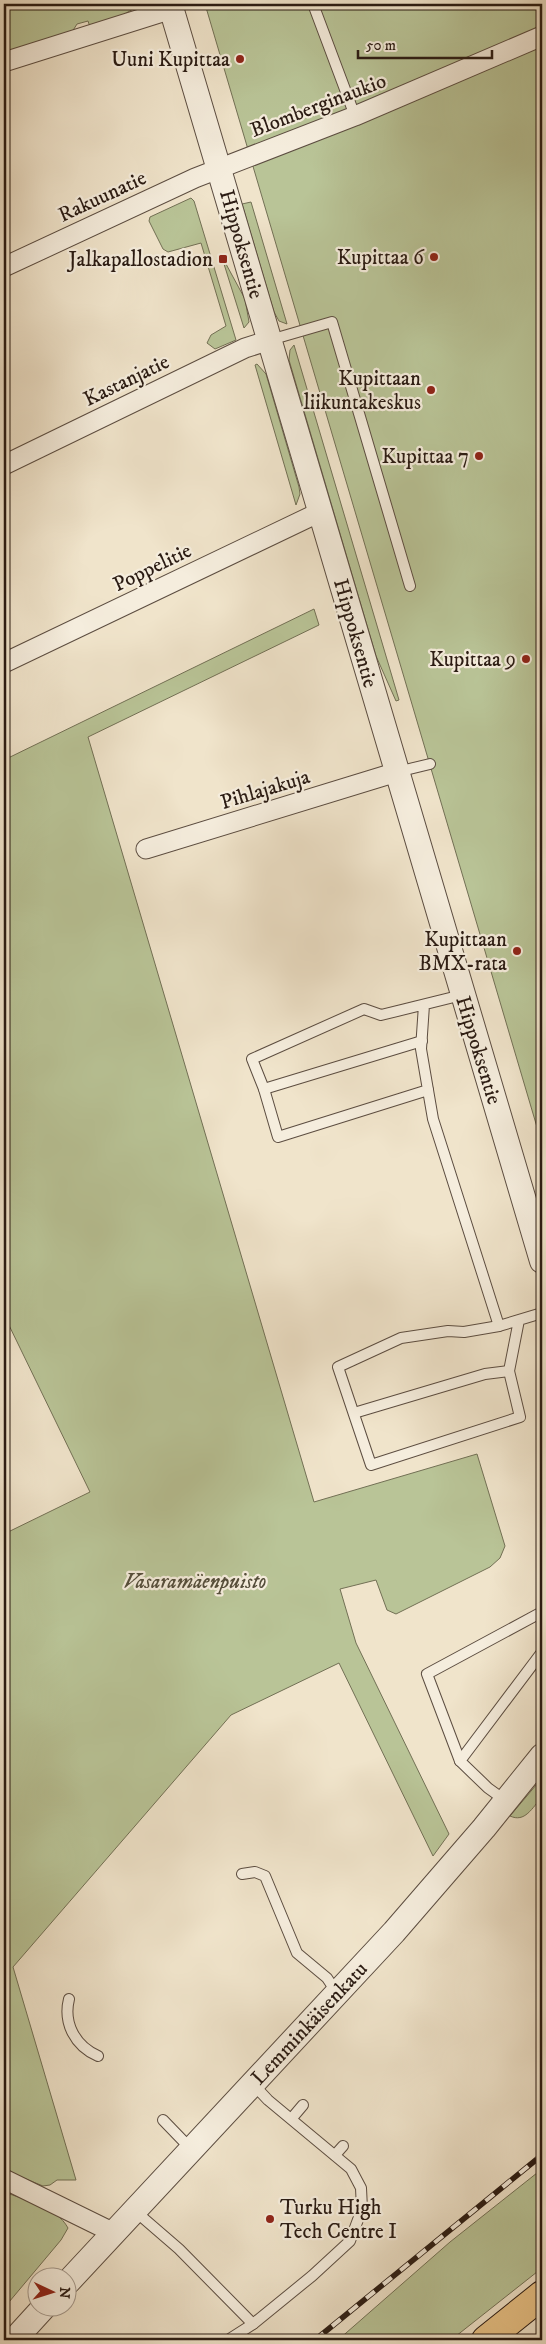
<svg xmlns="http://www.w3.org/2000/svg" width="546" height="2344" font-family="'IM FELL DW Pica',serif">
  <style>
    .green { fill: #b9c497; stroke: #727055 }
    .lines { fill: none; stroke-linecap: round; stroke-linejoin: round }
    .service-casing { stroke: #5c4d41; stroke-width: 12 }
    .minor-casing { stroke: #5c4d41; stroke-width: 21 }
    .tertiary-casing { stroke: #5c4d41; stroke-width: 26 }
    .trunk-casing { stroke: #2a1b13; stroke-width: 30 }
    .service { stroke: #f5eddd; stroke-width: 10 }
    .minor { stroke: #f5eddd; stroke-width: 19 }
    .tertiary { stroke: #f5eddd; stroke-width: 24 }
    .trunk { stroke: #e8c286; stroke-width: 28 }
    .rail-casing { stroke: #2a1b13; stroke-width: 5.5 }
    .rail { stroke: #f5eddd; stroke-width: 4; stroke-dasharray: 11; stroke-linecap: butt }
    .poi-dot { fill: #8f2418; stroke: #f5eddd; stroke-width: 2 }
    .labels { text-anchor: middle; stroke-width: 4.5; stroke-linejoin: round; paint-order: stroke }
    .poi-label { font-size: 21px; fill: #2a1b13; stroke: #f5eddd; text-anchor: end }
    .street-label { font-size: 21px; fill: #2a1b13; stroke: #f5eddd }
    .park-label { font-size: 21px; font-style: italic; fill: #554e3b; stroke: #f5eddd }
  </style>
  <rect width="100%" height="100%" fill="#f0e4cb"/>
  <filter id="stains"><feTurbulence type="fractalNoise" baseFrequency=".004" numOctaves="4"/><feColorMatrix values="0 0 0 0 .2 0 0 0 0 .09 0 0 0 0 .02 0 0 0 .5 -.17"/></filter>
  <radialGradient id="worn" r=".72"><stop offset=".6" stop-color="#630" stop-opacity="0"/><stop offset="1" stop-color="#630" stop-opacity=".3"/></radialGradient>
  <g class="green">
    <path d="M 4,4 L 136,4 L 137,7 L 117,18 L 90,27 L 88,21 L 77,24 L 72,32 L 4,54 Z"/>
    <path d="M 205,4 L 542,4 L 542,1144 Z"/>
    <path d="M 191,198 L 194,201 L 236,340 L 215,349 L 207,343 L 211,335 L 226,326 L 201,243 L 168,252 L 163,249 L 149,221 L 150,217 Z"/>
    <path d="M 251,202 L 287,324 L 279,321 L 274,312 L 242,204 Z"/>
    <path d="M 224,264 L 226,264 L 245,299 L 249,322 L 244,328 Z"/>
    <path d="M 294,345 L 399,700 L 396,701 L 376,656 L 289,360 L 290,350 Z"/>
    <path d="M 257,364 L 266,374 L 299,487 L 300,494 L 296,505 L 255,365 Z"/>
    <path d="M 314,609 L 319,625 L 88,737 L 314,1502 L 477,1454 L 505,1546 L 500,1558 L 490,1567 L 396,1614 L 387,1610 L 376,1580 L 340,1589 L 356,1643 L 449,1834 L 433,1856 L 339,1663 L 231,1715 L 13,1967 L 76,2180 L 57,2180 L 50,2185 L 43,2186 L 4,2170 L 4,1534 L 90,1492 L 4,1315 L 4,760 Z"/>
    <path d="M 542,1778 L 542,1797 C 532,1808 525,1823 510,1816 Z"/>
    <path d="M 542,2169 L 542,2268 L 451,2340 L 338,2340 L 450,2242 Z"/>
    <path d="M 4,2192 C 25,2200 56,2206 68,2228 L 61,2240 L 4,2308 Z"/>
  </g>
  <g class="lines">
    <defs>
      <g id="service">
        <path d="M 313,4 L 355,116"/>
        <path d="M 270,340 L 332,322 L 410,586"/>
        <path d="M 397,772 L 430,764"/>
        <path d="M 424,1005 L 421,1049 L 428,1090 L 278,1137 L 264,1089 L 252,1059 L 364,1009 L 381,1015 L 462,995"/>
        <path d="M 264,1089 L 422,1041"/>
        <path d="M 428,1090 L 433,1119 L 499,1326"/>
        <path d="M 519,1320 L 509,1371 L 520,1417 L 371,1465 L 338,1367 L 401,1338 L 448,1331 L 464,1332 L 499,1326 L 542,1313"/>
        <path d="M 354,1413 L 485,1374 L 509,1371"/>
        <path d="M 460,1761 L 427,1674 L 542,1612"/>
        <path d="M 506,1801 L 488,1788 L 460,1761 L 542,1652"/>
        <path d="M 242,1874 L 255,1872 L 265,1876 L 297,1953 L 327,1978 L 337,1993"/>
        <path d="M 69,1999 C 63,2023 75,2046 98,2056"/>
        <path d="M 292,2118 L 303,2105"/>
        <path d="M 163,2120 L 191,2149"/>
        <path d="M 335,2155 L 343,2146"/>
        <path d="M 135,2211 L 179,2249 L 253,2324"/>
        <path d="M 228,2340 L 253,2324 L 312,2276 L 350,2241 L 362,2209 L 361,2188 L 351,2169 L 268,2100 L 253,2084"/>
      </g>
      <g id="minor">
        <path d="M 4,62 L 172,9"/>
        <path d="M 4,267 L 195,178 L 355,116 L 542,36"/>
        <path d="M 4,465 L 245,348 L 270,340"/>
        <path d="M 4,663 L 320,512"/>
        <path d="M 146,849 L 397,772"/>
        <path d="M 4,2179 L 114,2233"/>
      </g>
      <g id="tertiary">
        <path d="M 170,4 L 542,1261"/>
        <path d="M 68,2282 L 394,1932 L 484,1828 L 542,1756"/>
        <path d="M 14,2340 L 45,2306"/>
      </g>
      <path id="trunk" d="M 486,2340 L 542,2295"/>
    </defs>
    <use href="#service" class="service-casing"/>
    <use href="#minor" class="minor-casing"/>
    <use href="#tertiary" class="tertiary-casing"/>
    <use href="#trunk" class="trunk-casing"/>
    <use href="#service" class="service"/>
    <use href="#minor" class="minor"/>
    <use href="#tertiary" class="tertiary"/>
    <use href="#trunk" class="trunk"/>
    <defs>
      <path id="rail" d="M 315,2340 L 542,2155"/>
    </defs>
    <use href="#rail" class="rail-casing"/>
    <use href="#rail" class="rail"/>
  </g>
  <g class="poi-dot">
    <circle cx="240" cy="59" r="5"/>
    <circle cx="434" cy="257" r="5"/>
    <rect x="218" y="254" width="10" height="10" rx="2.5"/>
    <circle cx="431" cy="390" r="5"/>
    <circle cx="479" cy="456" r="5"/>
    <circle cx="526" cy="659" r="5"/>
    <circle cx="517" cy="951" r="5"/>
    <circle cx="270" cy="2219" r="5"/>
  </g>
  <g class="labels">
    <g class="poi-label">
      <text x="230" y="66">Uuni Kupittaa</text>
      <text x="424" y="264">Kupittaa 6</text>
      <text x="213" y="266">Jalkapallostadion</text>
      <text x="421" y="385">Kupittaan<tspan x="421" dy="24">liikuntakeskus</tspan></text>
      <text x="469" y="463">Kupittaa 7</text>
      <text x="516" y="666">Kupittaa 9</text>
      <text x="507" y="946">Kupittaan<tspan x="507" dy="24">BMX-rata</tspan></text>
      <text x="280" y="2214" text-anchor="start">Turku High<tspan x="280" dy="24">Tech Centre I</tspan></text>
    </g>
    <g class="street-label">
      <text transform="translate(318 105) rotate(-21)" y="7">Blomberginaukio</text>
      <text transform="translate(102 196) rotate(-25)" y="7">Rakuunatie</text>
      <text transform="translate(242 244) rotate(74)" y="7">Hippoksentie</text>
      <text transform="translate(126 380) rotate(-26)" y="7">Kastanjatie</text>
      <text transform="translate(152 567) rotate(-26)" y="7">Poppelitie</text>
      <text transform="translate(356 633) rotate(74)" y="7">Hippoksentie</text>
      <text transform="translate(265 789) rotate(-17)" y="7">Pihlajakuja</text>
      <text transform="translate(479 1050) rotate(73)" y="7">Hippoksentie</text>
      <text transform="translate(309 2023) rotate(-47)" y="7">Lemminkäisenkatu</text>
    </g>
    <g class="park-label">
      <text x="195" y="1588">Vasaramäenpuisto</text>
    </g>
  </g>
  <rect width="546" height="2344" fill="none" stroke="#f0e4cb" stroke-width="20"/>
  <rect x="5" y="5" width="536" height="2334" fill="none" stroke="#2a1b13" stroke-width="2.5"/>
  <rect x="10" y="10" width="526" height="2324" fill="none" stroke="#2a1b13"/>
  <g transform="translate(52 2292) rotate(94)"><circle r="24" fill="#f5eddd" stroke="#a4998c"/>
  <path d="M0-4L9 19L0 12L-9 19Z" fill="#8f2418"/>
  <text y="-8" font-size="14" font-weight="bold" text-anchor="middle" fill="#2a1b13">N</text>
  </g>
  <path d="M358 50v8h134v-8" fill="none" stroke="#2a1b13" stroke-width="2.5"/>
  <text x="366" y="50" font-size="15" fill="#2a1b13" stroke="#f5eddd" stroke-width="4" paint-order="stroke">50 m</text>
  <rect width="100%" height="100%" filter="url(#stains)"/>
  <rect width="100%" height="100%" fill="url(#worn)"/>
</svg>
